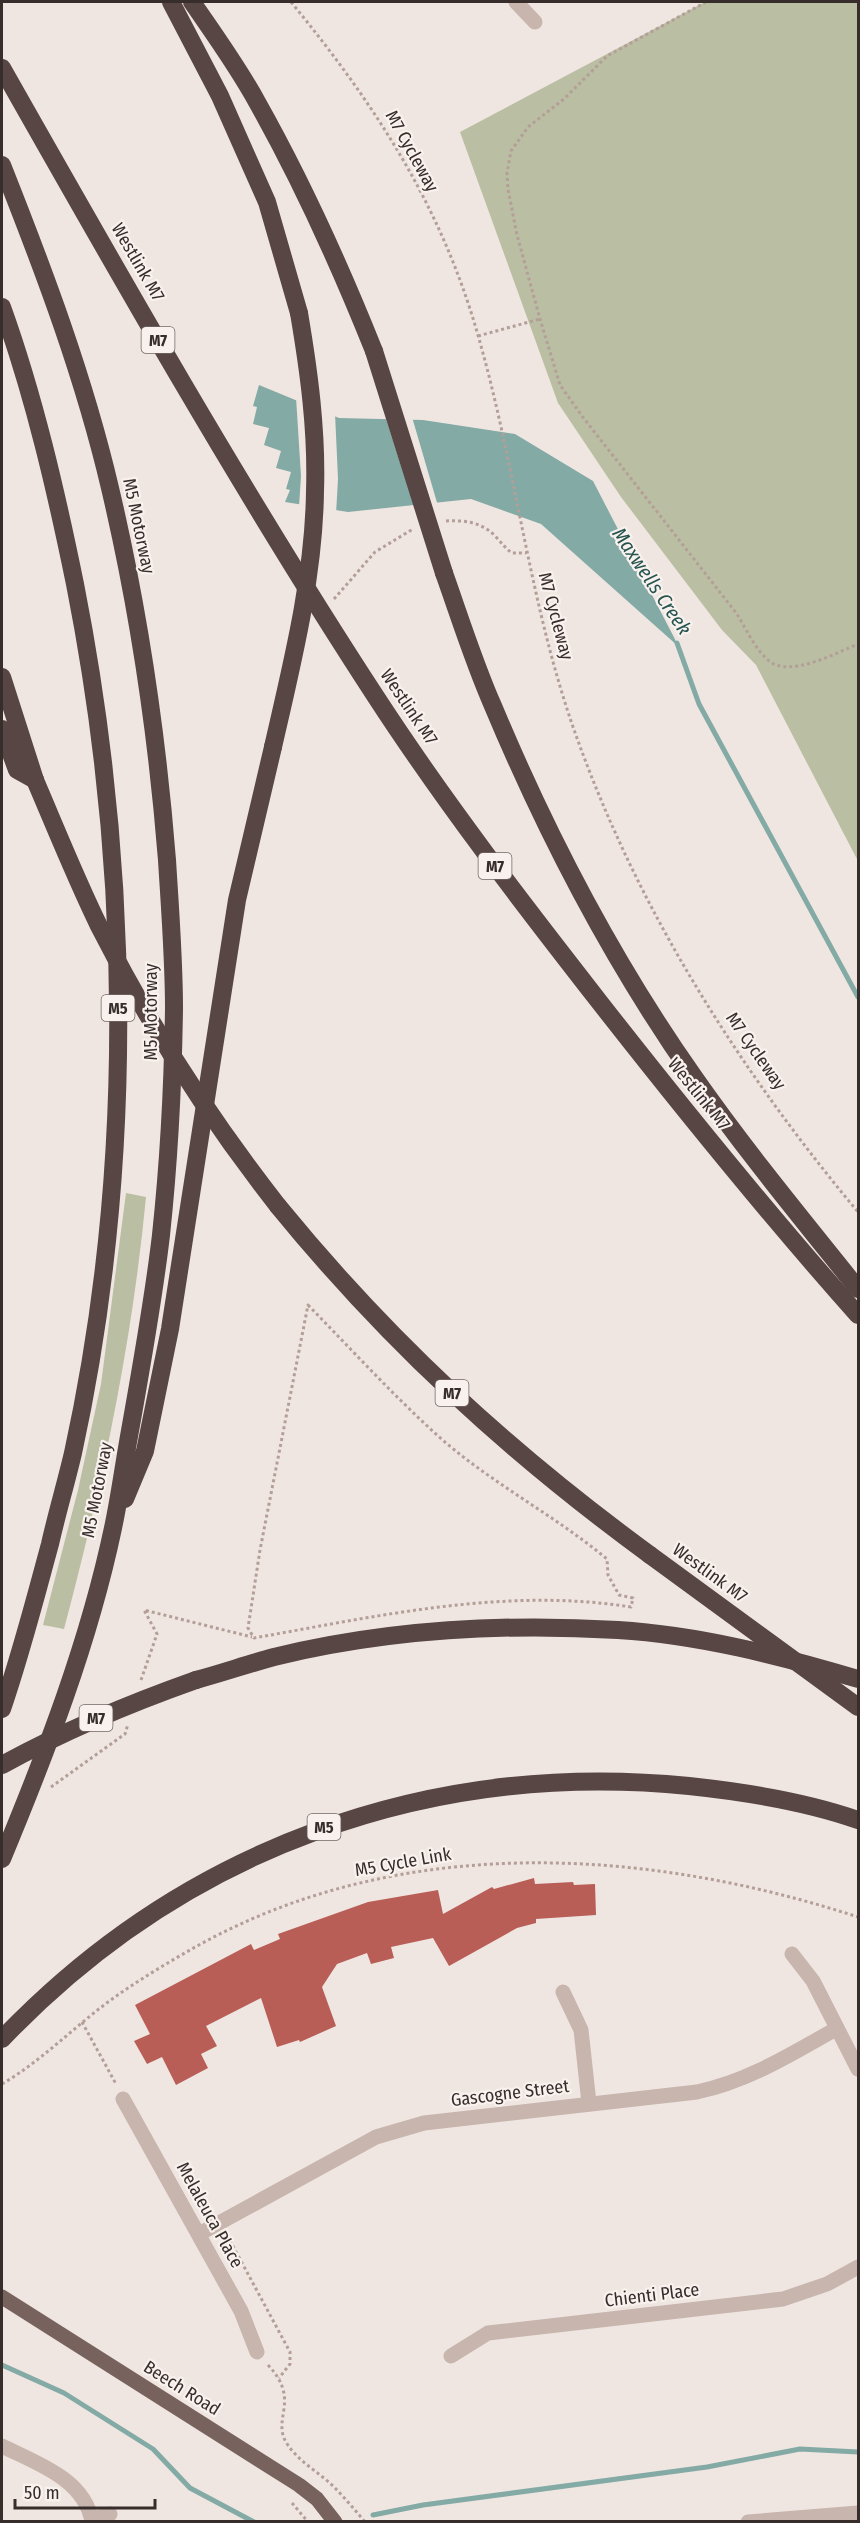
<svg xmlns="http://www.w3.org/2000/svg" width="860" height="2523" font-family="'Fira Sans Condensed',sans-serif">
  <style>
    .green { fill: #babea2 }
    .water { fill: #83aaa5 }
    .pier { fill: #f0e6e1 }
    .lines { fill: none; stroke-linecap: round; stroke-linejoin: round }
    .stream { stroke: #83aaa5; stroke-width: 5 }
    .building { fill: #b85e57 }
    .path { stroke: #b39f98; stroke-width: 3; stroke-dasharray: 3 3; stroke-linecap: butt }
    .minor { stroke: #c7b5ae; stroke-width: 15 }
    .major { stroke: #77625e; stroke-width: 15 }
    .highway { stroke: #574643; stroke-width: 18 }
    .highway-bridge { stroke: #574643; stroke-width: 18 }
    .labels { text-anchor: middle; stroke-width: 4.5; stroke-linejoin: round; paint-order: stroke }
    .shield { fill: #f8f1ed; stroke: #716865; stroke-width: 1.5 }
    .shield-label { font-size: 16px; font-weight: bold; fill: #372d2b }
    .street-label { font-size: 18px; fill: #372d2b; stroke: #f8f1ed }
    .water-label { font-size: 20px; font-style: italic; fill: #25544f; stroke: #f8f1ed }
  </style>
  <rect width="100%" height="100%" fill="#f0e6e1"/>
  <g class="green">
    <path d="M 705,2 L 858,2 L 858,861 L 756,665 L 722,630 L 621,497 L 558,403 L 460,132 Z"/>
    <path d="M 126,1193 L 146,1197 C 132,1344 102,1486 64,1629 L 43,1625 L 78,1490 L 101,1384 Z"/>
  </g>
  <path class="water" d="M 259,385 L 339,418 L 423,420 L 515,434 L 593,481 L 679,647 L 541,524 L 471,499 L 348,512 L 285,502 L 290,490 L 286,489 L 291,472 L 276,468 L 281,451 L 264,445 L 269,428 L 253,424 L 257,407 L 253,406 Z"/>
  <g class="pier">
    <path d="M 296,397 L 335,413 L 338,479 L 336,514 L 299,507 L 301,476 Z"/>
    <path d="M 385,416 L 412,417 L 438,506 L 415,509 Z"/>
  </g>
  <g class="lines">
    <g class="stream">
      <path d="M 677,643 L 699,704 L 858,997"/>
      <path d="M 2,2365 L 64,2393 L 153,2449 L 190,2488 L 254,2522"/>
      <path d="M 373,2515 L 423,2505 L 707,2467 L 800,2449 L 858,2452"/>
    </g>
  </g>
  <path class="building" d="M 534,1878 L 535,1884 L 573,1882 L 574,1885 L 595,1884 L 596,1915 L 536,1919 L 536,1923 L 517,1928 L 449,1966 L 433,1938 L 391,1947 L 394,1958 L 371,1964 L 367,1953 L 337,1964 L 322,1987 L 336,2026 L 300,2042 L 299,2040 L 277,2047 L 261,1998 L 206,2026 L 217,2046 L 201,2054 L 208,2068 L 176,2085 L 162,2057 L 147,2064 L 134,2041 L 150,2034 L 135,2005 L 251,1944 L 254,1950 L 280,1939 L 278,1934 L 368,1902 L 438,1890 L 443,1914 L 492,1887 L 494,1889 Z"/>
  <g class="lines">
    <g class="path">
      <path d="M 291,2 C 369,97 433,193 471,312 C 513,446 526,588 571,721 C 633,902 736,1066 858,1212"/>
      <path d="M 706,2 L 607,56 L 564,99 L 528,127 L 511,151 L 507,173 L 508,189 L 517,235 L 540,319 L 560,385 L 582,416 L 737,614 C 746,629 755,649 769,661 C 790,678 836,653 858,644"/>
      <path d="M 478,336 L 540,319"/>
      <path d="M 446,521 C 464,520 482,522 495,536 C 501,542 505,548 512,553 L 526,553"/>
      <path d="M 334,599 L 375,552 L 413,529"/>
      <path d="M 308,1305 C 350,1348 392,1394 437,1435 C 489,1482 553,1514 607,1559 L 608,1575 L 619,1595 L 633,1598 L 631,1607 C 505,1587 378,1616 254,1638 L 248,1628 L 260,1550 Z"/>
      <path d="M 141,1680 L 157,1634 L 144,1610 L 252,1637"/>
      <path d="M 51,1787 L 125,1734 L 128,1724"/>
      <path d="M 82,2022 L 116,2084"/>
      <path d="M 2,2084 C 41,2061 72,2029 108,2002 C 134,1983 162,1966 190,1950 C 394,1833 641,1846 858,1917"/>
      <path d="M 227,2235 L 290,2352 L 290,2364 L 279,2378"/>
      <path d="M 268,2365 C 301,2400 272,2418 286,2442 C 297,2461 319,2472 334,2487 C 345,2498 355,2510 365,2522"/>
      <path d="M 292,2503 L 308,2522"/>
    </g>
    <g class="minor">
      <path d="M 516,2 L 535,22"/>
      <path d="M 792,1954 L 813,1981 L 858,2069"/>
      <path d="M 563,1992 L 581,2030 L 589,2103"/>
      <path d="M 123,2099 L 241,2311 L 257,2352"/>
      <path d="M 199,2234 L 376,2137 L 424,2123 L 697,2092 C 749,2081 791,2054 836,2029"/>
      <path d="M 451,2356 L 488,2333 L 783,2299 L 827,2284 L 858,2267"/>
      <path d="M 2,2446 C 36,2463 85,2479 92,2522"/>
      <path d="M 92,2519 L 110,2514"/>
      <path d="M 748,2522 L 858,2513"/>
    </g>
    <path class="major" d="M 2,2297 L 299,2485 L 317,2499 L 335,2522"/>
    <g class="highway">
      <path d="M 171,2 L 220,96 L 267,202 L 299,313"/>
      <path d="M 192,2 C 214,34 238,67 257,102 C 302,182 340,266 374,351"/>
      <path d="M 2,68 C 122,280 243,493 376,697 C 445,803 523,904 601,1004 C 684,1110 768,1214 858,1315"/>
      <path d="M 2,165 C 44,271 84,377 110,488 C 139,611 157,734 167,860 C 170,909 174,959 174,1008 C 173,1083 169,1160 161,1235 C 153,1304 140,1374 128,1442 C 123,1471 119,1500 113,1528 C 89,1642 46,1753 2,1859"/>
      <path d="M 2,307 C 34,396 56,491 75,584 C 131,868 135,1169 73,1453 C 66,1483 57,1513 50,1544 C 35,1599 21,1654 2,1709"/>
      <path d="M 444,573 C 460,618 474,663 493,706 C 547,835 613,962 694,1077 C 745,1150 802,1219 858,1289"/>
      <path d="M 2,677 L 35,780"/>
      <path d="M 2,729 L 17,770 L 35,780"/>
      <path d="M 278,1206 C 389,1342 508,1451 650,1555"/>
      <path d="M 125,1499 L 145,1451 L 170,1329 L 237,900 L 273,747"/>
      <path d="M 196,1680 C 222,1673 248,1664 274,1657 C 385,1630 504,1623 618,1630 C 699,1635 781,1656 858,1679"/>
      <path d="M 2,2039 C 183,1849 428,1760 689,1786 C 746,1792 804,1801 858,1820"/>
    </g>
    <g class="highway-bridge">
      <path d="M 374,351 L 444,573"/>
      <path d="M 273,747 C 292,664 314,577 315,491 C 317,431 309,372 299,313"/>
      <path d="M 35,780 C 56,829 76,879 99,926 C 149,1025 210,1119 278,1206"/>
      <path d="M 650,1555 L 858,1707"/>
      <path d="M 2,1765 C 64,1731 128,1704 196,1680"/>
    </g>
  </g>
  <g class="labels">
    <g class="shield">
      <rect x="141.5" y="327" width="33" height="26" rx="4.5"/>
      <rect x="478.5" y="853" width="33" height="26" rx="4.5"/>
      <rect x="101.5" y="995" width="33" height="26" rx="4.5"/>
      <rect x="435.5" y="1380" width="33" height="26" rx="4.5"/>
      <rect x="79.5" y="1705" width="33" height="26" rx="4.5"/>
      <rect x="307.5" y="1814" width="33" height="26" rx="4.5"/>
    </g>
    <g class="shield-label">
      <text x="158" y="346">M7</text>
      <text x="495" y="872">M7</text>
      <text x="118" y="1014">M5</text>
      <text x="452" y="1399">M7</text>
      <text x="96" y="1724">M7</text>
      <text x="324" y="1833">M5</text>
    </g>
    <g class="street-label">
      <text transform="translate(412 151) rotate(61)" y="6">M7 Cycleway</text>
      <text transform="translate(138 262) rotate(60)" y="6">Westlink M7</text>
      <text transform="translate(139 526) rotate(78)" y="6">M5 Motorway</text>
      <text transform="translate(556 616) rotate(75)" y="6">M7 Cycleway</text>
      <text transform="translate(409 707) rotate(56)" y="6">Westlink M7</text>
      <text transform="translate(151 1012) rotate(-90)" y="6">M5 Motorway</text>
      <text transform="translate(756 1051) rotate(55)" y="6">M7 Cycleway</text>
      <text transform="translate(699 1094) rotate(51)" y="6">Westlink M7</text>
      <text transform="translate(97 1490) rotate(-79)" y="6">M5 Motorway</text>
      <text transform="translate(710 1573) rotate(36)" y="6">Westlink M7</text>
      <text transform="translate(403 1862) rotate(-10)" y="6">M5 Cycle Link</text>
      <text transform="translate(510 2093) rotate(-7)" y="6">Gascogne Street</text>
      <text transform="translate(210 2215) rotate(61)" y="6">Melaleuca Place</text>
      <text transform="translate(652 2295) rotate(-7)" y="6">Chienti Place</text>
      <text transform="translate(182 2388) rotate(32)" y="6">Beech Road</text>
    </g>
    <g class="water-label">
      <text transform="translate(652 581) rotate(56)" y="7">Maxwells Creek</text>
    </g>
  </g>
  <rect width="860" height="2523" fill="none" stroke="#372d2b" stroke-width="6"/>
  <path d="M15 2499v9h140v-9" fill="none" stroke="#372d2b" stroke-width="3"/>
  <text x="24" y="2499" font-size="18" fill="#372d2b" stroke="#f8f1ed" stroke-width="4.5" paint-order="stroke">50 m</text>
</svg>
